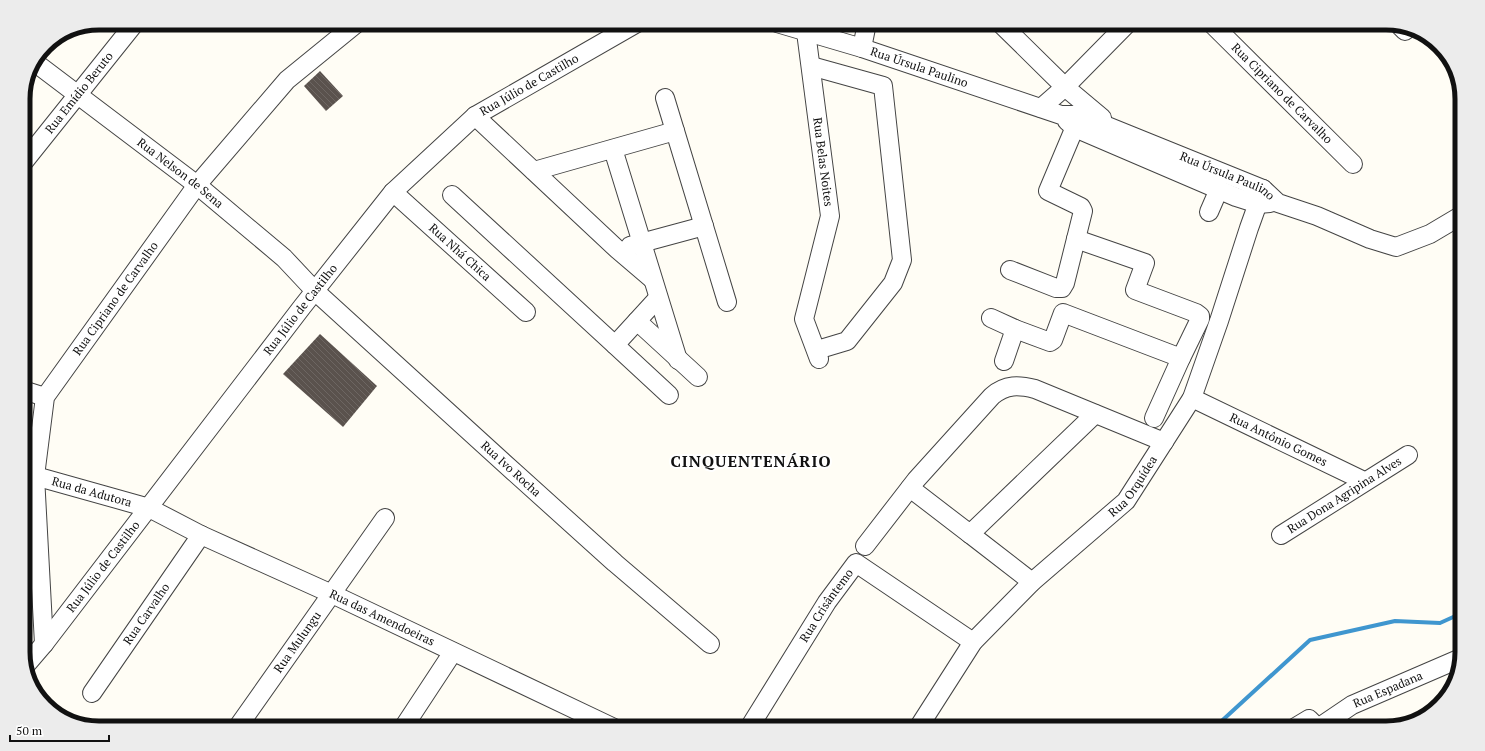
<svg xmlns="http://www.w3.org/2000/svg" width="1485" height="751" font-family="'PT Serif',serif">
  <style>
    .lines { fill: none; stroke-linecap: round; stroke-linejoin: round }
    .stream { stroke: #3f96cf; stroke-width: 4 }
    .building { fill: url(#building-back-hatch) }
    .minor-casing { stroke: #444; stroke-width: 20 }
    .minor { stroke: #fff; stroke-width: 18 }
    .labels { text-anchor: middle; stroke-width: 4; stroke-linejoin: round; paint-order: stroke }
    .street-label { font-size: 12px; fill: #111; stroke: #fff }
    .district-label { font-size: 16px; font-weight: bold; letter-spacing: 1px; fill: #111; stroke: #fff }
    .rim { fill: none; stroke: #111; stroke-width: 5 }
  </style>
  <defs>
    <pattern id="building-back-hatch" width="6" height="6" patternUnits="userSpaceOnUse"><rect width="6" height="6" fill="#5a524d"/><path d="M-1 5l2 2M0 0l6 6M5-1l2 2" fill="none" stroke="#6d6662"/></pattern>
  </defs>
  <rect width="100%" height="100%" fill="#fffdf5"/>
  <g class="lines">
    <path class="stream" d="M 1214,728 L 1310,640 L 1395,621 L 1440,623 L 1462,613"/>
  </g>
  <g class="building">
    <path d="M 320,71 L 343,96 L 326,111 L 304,86 Z"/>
    <path d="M 320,334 L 377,386 L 343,427 L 283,374 Z"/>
  </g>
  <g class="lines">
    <defs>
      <g id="minor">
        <path id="s1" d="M 777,23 L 862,48 L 1061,115 L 1080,115 L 1263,189 L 1278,203 L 1317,216 L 1370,239 L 1396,247 L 1430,234 L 1462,215"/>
        <path d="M 1000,23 L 1065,87 L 1102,118"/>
        <path id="s2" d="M 1211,23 L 1353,164"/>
        <path d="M 1400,26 L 1405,31"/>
        <path id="s3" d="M 806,32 L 830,216 L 804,319 L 819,359"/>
        <path d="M 862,48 L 867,23"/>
        <path id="s4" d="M 37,64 L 197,185 L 284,258 L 315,291 L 514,472 L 615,563 L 710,644"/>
        <path d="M 811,66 L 883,86 L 902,260 L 893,283 L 847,341 L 817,350"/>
        <path d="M 665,98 L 727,302"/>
        <path d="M 1041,108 L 1065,87 L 1128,23"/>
        <path d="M 475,116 L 618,250 L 652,279"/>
        <path d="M 1067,121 L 1075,128 L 1236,197 L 1258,204 L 1270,203"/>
        <path d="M 613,149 L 678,360"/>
        <path id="s5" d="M 23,163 L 135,23"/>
        <path d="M 534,171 L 675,131"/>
        <path id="s6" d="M 393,192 L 526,312"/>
        <path d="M 452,195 L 615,345"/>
        <path d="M 1209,212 L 1219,189"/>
        <path d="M 630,246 L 704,226"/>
        <path d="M 1010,270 L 1056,288 L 1062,288 L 1065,283 L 1083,211 L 1081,207 L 1048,191 L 1080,115"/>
        <path d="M 658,298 L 615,345 L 669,395"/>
        <path d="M 991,318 L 1015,329 L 1050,342 L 1053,340 L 1063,313 L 1181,358 L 1200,319 L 1200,316 L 1196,313 L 1135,290 L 1145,263 L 1076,239"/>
        <path d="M 637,321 L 698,377"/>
        <path d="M 1004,361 L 1015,329"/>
        <path d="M 23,390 L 45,397"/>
        <path id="s7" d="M 1192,398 L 1364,481"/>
        <path d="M 1154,418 L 1181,358"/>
        <path id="s8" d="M 35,476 L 149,508 L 201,535 L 332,594 L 614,728"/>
        <path d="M 910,488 L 970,534 L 1095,414"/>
        <path d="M 970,534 L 1032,582"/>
        <path id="s9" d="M 1281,535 L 1408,455"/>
        <path d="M 865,546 L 916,480 L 992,396 C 1006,384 1019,385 1035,389 L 1164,442"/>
        <path id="s10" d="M 44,644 L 35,476 L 45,397 L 197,185 L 287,80 L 357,23"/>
        <path id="s11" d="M 26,665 L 44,644 L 302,307 L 393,192 L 475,116 L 637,23"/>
        <path id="s12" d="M 92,693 L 201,535"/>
        <path id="s13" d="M 237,728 L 385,518"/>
        <path d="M 403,728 L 453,652"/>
        <path id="s14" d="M 749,728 L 827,602 L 856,563 L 973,642"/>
        <path id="s15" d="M 918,728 L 973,642 L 1032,582 L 1126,501 L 1192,398 L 1219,321 L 1249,228 L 1263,189"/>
        <path d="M 1294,728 L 1309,719 L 1318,728"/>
        <path id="s16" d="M 1318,728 L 1352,705 L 1461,658"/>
      </g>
    </defs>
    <use href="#minor" class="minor-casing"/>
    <use href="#minor" class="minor"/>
  </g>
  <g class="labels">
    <g class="street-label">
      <text dy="4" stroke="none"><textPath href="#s1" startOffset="149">Rua Úrsula Paulino</textPath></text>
      <text dy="4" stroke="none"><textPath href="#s11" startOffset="773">Rua Júlio de Castilho</textPath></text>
      <text dy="4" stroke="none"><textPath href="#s5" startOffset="90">Rua Emídio Beruto</textPath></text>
      <text dy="4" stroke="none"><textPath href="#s2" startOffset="100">Rua Cipriano de Carvalho</textPath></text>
      <text dy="4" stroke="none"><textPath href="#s3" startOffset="131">Rua Belas Noites</textPath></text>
      <text dy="4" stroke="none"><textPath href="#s4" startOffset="180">Rua Nelson de Sena</textPath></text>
      <text dy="4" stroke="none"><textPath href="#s1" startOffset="477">Rua Úrsula Paulino</textPath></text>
      <text dy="4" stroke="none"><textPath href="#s6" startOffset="90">Rua Nhá Chica</textPath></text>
      <text dy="4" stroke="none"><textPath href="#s10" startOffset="369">Rua Cipriano de Carvalho</textPath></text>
      <text dy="4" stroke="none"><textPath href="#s11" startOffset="449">Rua Júlio de Castilho</textPath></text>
      <text dy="4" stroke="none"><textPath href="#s7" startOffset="96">Rua Antônio Gomes</textPath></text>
      <text dy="4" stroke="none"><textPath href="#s4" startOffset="624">Rua Ivo Rocha</textPath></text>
      <text dy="4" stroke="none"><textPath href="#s15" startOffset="326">Rua Orquídea</textPath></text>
      <text dy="4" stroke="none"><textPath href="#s8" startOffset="59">Rua da Adutora</textPath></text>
      <text dy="4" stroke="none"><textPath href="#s9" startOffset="75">Rua Dona Agripina Alves</textPath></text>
      <text dy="4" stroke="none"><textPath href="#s11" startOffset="125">Rua Júlio de Castilho</textPath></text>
      <text dy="4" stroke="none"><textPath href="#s14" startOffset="145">Rua Crisântemo</textPath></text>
      <text dy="4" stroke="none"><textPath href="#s12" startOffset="96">Rua Carvalho</textPath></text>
      <text dy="4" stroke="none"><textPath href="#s8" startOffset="376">Rua das Amendoeiras</textPath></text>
      <text dy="4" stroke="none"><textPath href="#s13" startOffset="105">Rua Mulungu</textPath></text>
      <text dy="4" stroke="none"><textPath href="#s16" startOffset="80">Rua Espadana</textPath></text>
    </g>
    <g class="district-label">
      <text x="751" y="467">CINQUENTENÁRIO</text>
    </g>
  </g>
  <path d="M0 0H1485V751H0ZM99 30H1386A69 69 0 0 1 1455 99V652A69 69 0 0 1 1386 721H99A69 69 0 0 1 30 652V99A69 69 0 0 1 99 30Z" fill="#ececec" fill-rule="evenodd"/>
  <path class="rim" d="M99 30H1386A69 69 0 0 1 1455 99V652A69 69 0 0 1 1386 721H99A69 69 0 0 1 30 652V99A69 69 0 0 1 99 30Z"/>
  <path d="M10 735v6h99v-6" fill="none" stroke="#111111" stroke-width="2"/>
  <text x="16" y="735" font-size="12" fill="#111111" stroke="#ffffff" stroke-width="3" paint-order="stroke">50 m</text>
</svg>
